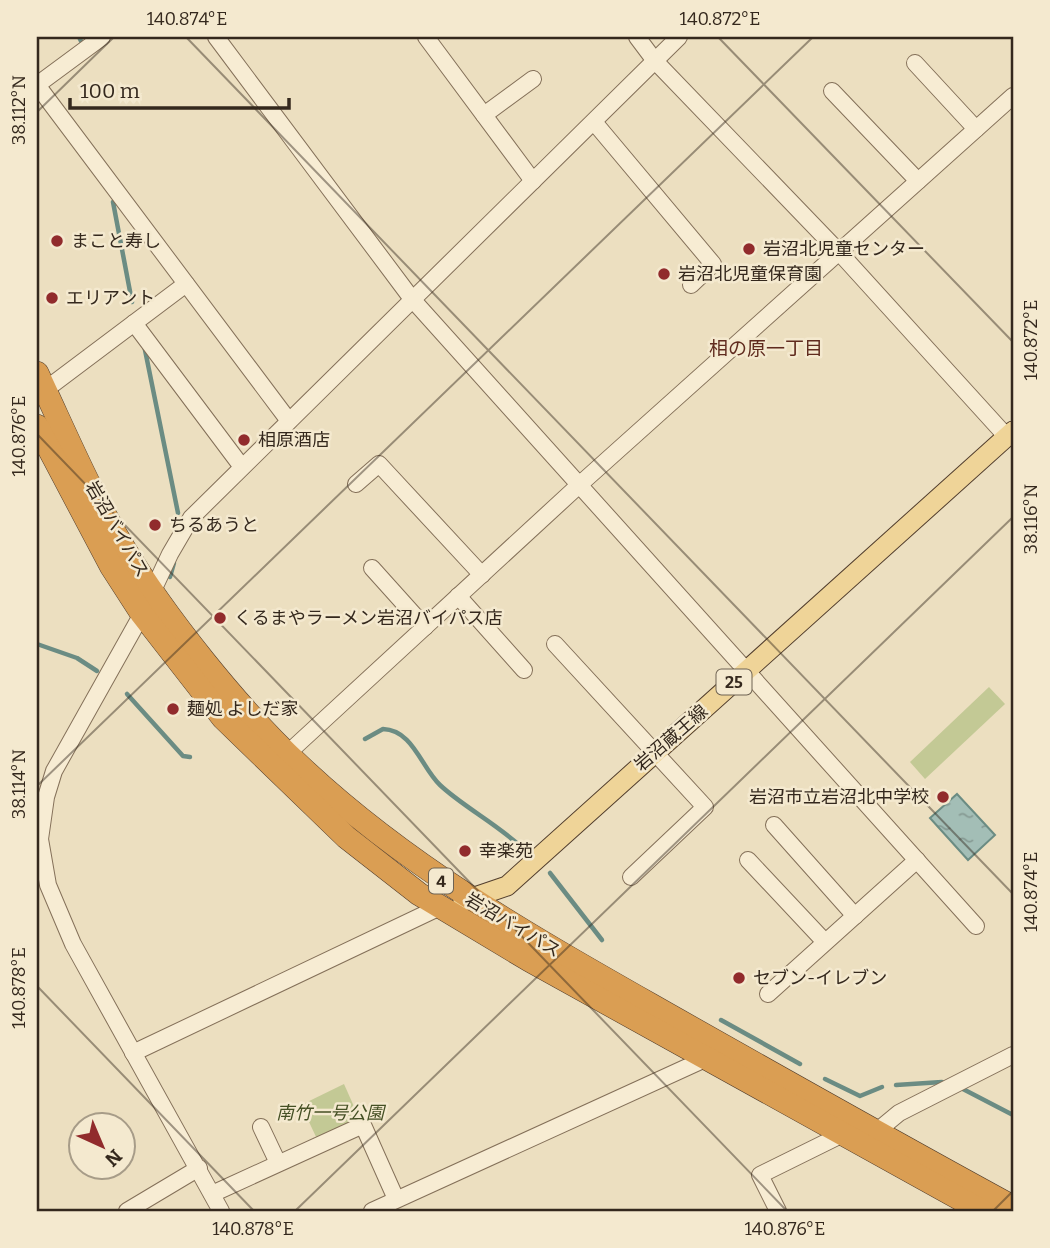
<svg xmlns="http://www.w3.org/2000/svg" width="1050" height="1248" font-family="Bitter,'Noto Sans JP',serif">
  <style>
    .green { fill: #c3c995 }
    .water { fill: url(#water-ripples); stroke: #6b8c83; stroke-width: 2 }
    .lines { fill: none; stroke-linecap: round; stroke-linejoin: round }
    .stream { stroke: #6b8c83; stroke-width: 4.5 }
    .minor-casing { stroke: #847059; stroke-width: 18 }
    .major-casing { stroke: #523e2d; stroke-width: 21 }
    .highway-casing { stroke: #523e2d; stroke-width: 24 }
    .minor { stroke: #f7ecd3; stroke-width: 16 }
    .major { stroke: #efd498; stroke-width: 19 }
    .highway { stroke: #da9e53; stroke-width: 23 }
    .ticks { fill: none; stroke: #34281d; stroke-width: 2; stroke-opacity: 0.45 }
    .poi-dot { fill: #912b2c; stroke: #f4e9cf; stroke-width: 2.5 }
    .labels { text-anchor: middle; stroke-width: 5; stroke-linejoin: round; paint-order: stroke }
    .shield { fill: #f4e9cf; stroke: #6e6252; stroke-width: 2 }
    .shield-label { font-size: 16px; font-weight: bold; fill: #34281d }
    .poi-label { font-size: 18px; fill: #34281d; stroke: #f4e9cf; text-anchor: start }
    .street-label { font-size: 18px; fill: #34281d; stroke: #f4e9cf }
    .park-label { font-size: 18px; font-style: italic; fill: #455024; stroke: #f4e9cf }
    .neighbourhood-label { font-size: 19px; fill: #602b1e; stroke: #f4e9cf }
    .neatline { fill: none; stroke: #34281d; stroke-width: 2.5 }
    .ticks-label { font-size: 18px; text-anchor: middle; fill: #34281d }
  </style>
  <defs>
    <pattern id="water-ripples" width="26" height="14" patternUnits="userSpaceOnUse" patternTransform="scale(1.75)"><rect width="26" height="14" fill="#a3beb6"/><path d="M2 4q2-2 4 0t4 0M15 11q2-2 4 0t4 0" fill="none" stroke="#869a93"/></pattern>
  </defs>
  <rect width="100%" height="100%" fill="#ecdfc0"/>
  <g class="green">
    <path d="M 989,687 L 1005,704 L 925,779 L 910,762 Z"/>
    <path d="M 344,1084 L 360,1120 L 318,1141 L 301,1105 Z"/>
  </g>
  <path class="water" d="M 957,794 L 995,835 L 968,860 L 930,818 Z"/>
  <g class="lines">
    <g class="stream">
      <path d="M 79,37 L 81,41"/>
      <path d="M 113,202 L 132,302"/>
      <path d="M 144,345 L 178,513"/>
      <path d="M 170,577 L 174,563"/>
      <path d="M 37,644 L 77,658 L 97,671"/>
      <path d="M 127,694 L 183,756 L 190,757"/>
      <path d="M 365,739 L 383,729 C 413,730 421,767 440,785 C 461,805 495,823 519,845"/>
      <path d="M 550,873 L 602,940"/>
      <path d="M 721,1020 L 800,1064"/>
      <path d="M 825,1079 L 860,1096 L 882,1087"/>
      <path d="M 896,1085 L 942,1082"/>
      <path d="M 961,1088 L 1013,1115"/>
    </g>
    <defs>
      <g id="minor">
        <path d="M 216,37 L 412,299 L 976,926"/>
        <path d="M 426,37 L 533,181"/>
        <path d="M 637,37 L 655,61 L 839,252 L 1007,437"/>
        <path d="M 915,63 L 976,129"/>
        <path d="M 37,85 L 289,421"/>
        <path d="M 37,85 L 102,37"/>
        <path d="M 832,91 L 918,181"/>
        <path d="M 484,115 L 533,79"/>
        <path d="M 594,122 L 713,264 L 691,285"/>
        <path d="M 134,323 L 242,467"/>
        <path d="M 45,390 L 186,284"/>
        <path d="M 356,484 L 379,464 L 482,575"/>
        <path d="M 372,568 L 425,627"/>
        <path d="M 458,596 L 524,670"/>
        <path d="M 555,644 L 705,807 L 631,877"/>
        <path d="M 288,753 L 578,486 L 1013,96"/>
        <path d="M 774,825 L 855,916"/>
        <path d="M 748,860 L 825,942"/>
        <path d="M 768,994 L 917,860"/>
        <path d="M 133,1053 L 440,907"/>
        <path d="M 261,1127 L 278,1163"/>
        <path d="M 876,1132 L 899,1113 L 1013,1055"/>
        <path d="M 212,1194 L 363,1125 L 396,1199"/>
        <path d="M 127,1211 L 199,1168"/>
        <path d="M 221,1211 L 73,944 L 48,885 L 40,839 L 46,797 L 54,771 L 142,614 L 170,554 L 191,518 L 679,37"/>
        <path d="M 372,1211 L 705,1059"/>
        <path d="M 778,1211 L 760,1175 L 843,1134"/>
      </g>
      <path id="major" d="M 463,901 L 507,886 L 1013,431"/>
      <g id="highway">
        <path d="M 37,373 C 64,430 89,490 122,545 C 165,617 239,709 300,766 C 409,869 537,940 667,1014 C 782,1079 897,1144 1013,1207"/>
        <path d="M 37,426 L 111,566 L 142,614 L 223,718 L 346,837 L 419,894 L 529,960 L 982,1211"/>
      </g>
    </defs>
    <use href="#minor" class="minor-casing"/>
    <use href="#major" class="major-casing"/>
    <use href="#highway" class="highway-casing"/>
    <use href="#minor" class="minor"/>
    <use href="#major" class="major"/>
    <use href="#highway" class="highway"/>
  </g>
  <path class="ticks" d="M 186,37 L 1013,894M 718,37 L 1013,342M 37,112 L 114,37M 37,434 L 787,1211M 37,786 L 813,37M 37,986 L 254,1211M 295,1211 L 1013,517M 993,1211 L 1013,1191"/>
  <g class="poi-dot">
    <circle cx="57" cy="241" r="7"/>
    <circle cx="749" cy="249" r="7"/>
    <circle cx="664" cy="274" r="7"/>
    <circle cx="52" cy="298" r="7"/>
    <circle cx="244" cy="440" r="7"/>
    <circle cx="155" cy="525" r="7"/>
    <circle cx="220" cy="618" r="7"/>
    <circle cx="173" cy="709" r="7"/>
    <circle cx="943" cy="797" r="7"/>
    <circle cx="465" cy="851" r="7"/>
    <circle cx="739" cy="978" r="7"/>
  </g>
  <g class="labels">
    <g class="shield">
      <rect x="716.5" y="669.5" width="35" height="25" rx="5"/>
      <rect x="429" y="868.5" width="24" height="25" rx="5"/>
    </g>
    <g class="shield-label">
      <text x="734" y="688">25</text>
      <text x="441" y="887">4</text>
    </g>
    <g class="poi-label">
      <text x="71" y="247">まこと寿し</text>
      <text x="763" y="255">岩沼北児童センター</text>
      <text x="678" y="280">岩沼北児童保育園</text>
      <text x="66" y="304">エリアント</text>
      <text x="258" y="446">相原酒店</text>
      <text x="169" y="531">ちるあうと</text>
      <text x="234" y="624">くるまやラーメン岩沼バイパス店</text>
      <text x="187" y="715">麺処 よしだ家</text>
      <text x="929" y="803" text-anchor="end">岩沼市立岩沼北中学校</text>
      <text x="479" y="857">幸楽苑</text>
      <text x="753" y="984">セブン-イレブン</text>
    </g>
    <g class="street-label">
      <text transform="translate(117 529) rotate(60)" y="6">岩沼バイパス</text>
      <text transform="translate(671 738) rotate(-41)" y="6">岩沼蔵王線</text>
      <text transform="translate(513 925) rotate(31)" y="6">岩沼バイパス</text>
    </g>
    <g class="park-label">
      <text x="330" y="1119">南竹一号公園</text>
    </g>
    <g class="neighbourhood-label">
      <text x="766" y="355">相の原一丁目</text>
    </g>
  </g>
  <rect width="1050" height="1248" fill="none" stroke="#f4e9cf" stroke-width="77"/>
  <g transform="translate(102 1146) rotate(136)"><circle r="33" fill="#f4e9cf" stroke="#a79c88" stroke-width="2"/>
  <path d="M0-5L12 26L0 18L-12 26Z" fill="#912b2c"/>
  <text y="-10" font-size="19" font-weight="bold" text-anchor="middle" fill="#34281d">N</text>
  </g>
  <path d="M70 98v10h219v-10" fill="none" stroke="#34281d" stroke-width="3.5"/>
  <text x="80" y="98" font-size="21" fill="#34281d" stroke="#f4e9cf" stroke-width="5" paint-order="stroke">100 m</text>
  <rect x="38" y="38" width="974" height="1172" class="neatline"/>
  <g class="ticks-label">
    <text x="187" y="25">140.874°E</text>
    <text x="720" y="25">140.872°E</text>
    <text transform="translate(19 110) rotate(-90)" y="6">38.112°N</text>
    <text transform="translate(1031 340) rotate(-90)" y="6">140.872°E</text>
    <text transform="translate(19 436) rotate(-90)" y="6">140.876°E</text>
    <text transform="translate(1031 519) rotate(-90)" y="6">38.116°N</text>
    <text transform="translate(19 784) rotate(-90)" y="6">38.114°N</text>
    <text transform="translate(1031 892) rotate(-90)" y="6">140.874°E</text>
    <text transform="translate(19 988) rotate(-90)" y="6">140.878°E</text>
    <text x="253" y="1235">140.878°E</text>
    <text x="785" y="1235">140.876°E</text>
  </g>
</svg>
